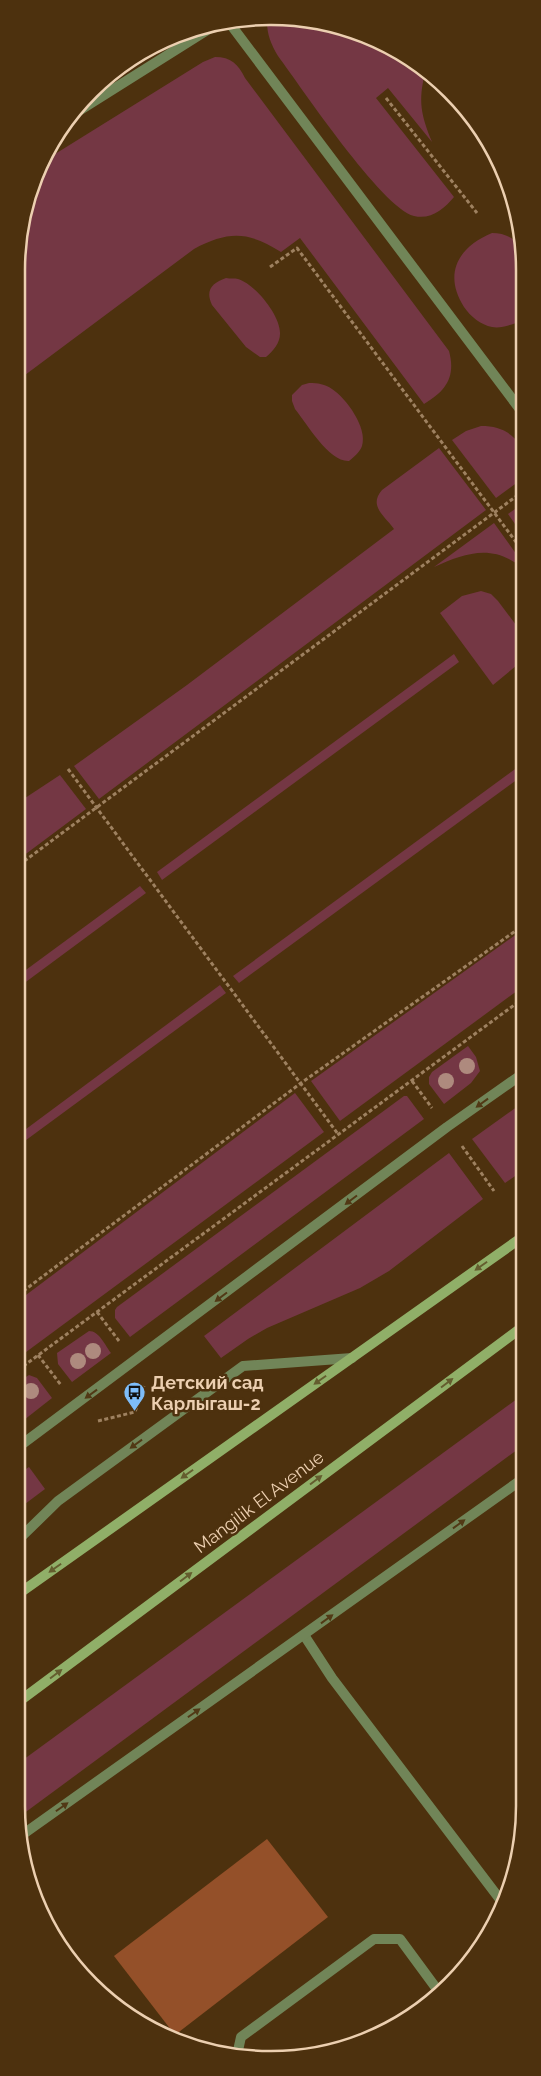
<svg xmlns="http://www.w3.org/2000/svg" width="541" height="2076" font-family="Raleway,sans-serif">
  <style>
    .green { fill: #743744 }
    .building { fill: #945029 }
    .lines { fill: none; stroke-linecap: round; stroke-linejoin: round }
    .path { stroke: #9e8160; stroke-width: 3; stroke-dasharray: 4 2.5; stroke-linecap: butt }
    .service { stroke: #718558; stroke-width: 10 }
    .minor { stroke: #718558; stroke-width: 10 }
    .secondary { stroke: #90af68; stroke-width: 10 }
    .tree { fill: #ae8a7e }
    .oneway { fill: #513915 }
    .oneway2 { fill: #645d2e }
    .labels { text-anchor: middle; stroke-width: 5; stroke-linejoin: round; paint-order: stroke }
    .poi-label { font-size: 18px; font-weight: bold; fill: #eccfb0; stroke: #4d310e; text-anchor: start }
    .street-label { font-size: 18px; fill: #eccfb0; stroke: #4d310e }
    .rim { fill: none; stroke: #eccfb0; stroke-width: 2.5 }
  </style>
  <rect width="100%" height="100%" fill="#4d310e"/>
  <g class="green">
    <path d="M 267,21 L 320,21 L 383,43 L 425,73 C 418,101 421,115 432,142 L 388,88 L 376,98 L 454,197 C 444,209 431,220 414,216 C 382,208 301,87 278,56 C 271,44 267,35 267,21 Z"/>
    <path d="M 215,57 C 231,57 238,64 245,78 L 449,351 C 456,377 446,391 424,404 L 300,238 L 281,252 C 248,231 228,231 194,249 L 21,378 L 21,221 L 47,159 L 203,62 Z"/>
    <path d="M 458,101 L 488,143 C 474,131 461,119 458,101 Z"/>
    <path d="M 492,233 C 505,233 514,238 523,248 L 522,321 C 513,324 501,329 492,327 C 481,325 470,316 464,307 C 443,274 458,247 492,233 Z"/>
    <path d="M 226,278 C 230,279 235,278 238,279 C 255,284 281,316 280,334 C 280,343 273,351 266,357 L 260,357 L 246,347 L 212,305 C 205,290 212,283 226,278 Z"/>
    <path d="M 309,383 C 318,383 325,384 332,389 C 346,398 368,428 362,446 C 360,452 354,457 349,461 C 329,462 307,424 295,409 L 292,401 L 292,395 L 302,385 Z"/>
    <path d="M 481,426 C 500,426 511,432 522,447 L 522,479 L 496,498 L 452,440 L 466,431 Z"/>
    <path d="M 439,448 L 486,510 L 99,799 L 74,766 L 187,685 L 394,529 C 385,516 368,506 382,490 Z"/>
    <path d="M 522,504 L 522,534 L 508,514 Z"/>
    <path d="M 494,523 L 522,562 L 522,568 C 493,543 465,553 434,567 Z"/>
    <path d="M 481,591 L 491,594 L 498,601 L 522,633 L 522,661 L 493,685 L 440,613 L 462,596 Z"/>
    <path d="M 454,654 L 459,662 L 162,880 L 157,872 Z"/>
    <path d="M 522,764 L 522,776 L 239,983 L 233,976 Z"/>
    <path d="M 60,775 L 86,809 L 19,859 L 19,802 Z"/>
    <path d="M 140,886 L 146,893 L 19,987 L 19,975 Z"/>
    <path d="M 521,931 L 521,988 L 340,1121 L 311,1081 Z"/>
    <path d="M 220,985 L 226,993 L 18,1146 L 18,1135 Z"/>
    <path d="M 468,1046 L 476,1057 L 480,1071 L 471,1083 L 444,1104 L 429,1084 L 429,1077 L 432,1072 Z"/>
    <path d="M 295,1093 L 324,1132 L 18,1358 L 18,1301 Z"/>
    <path d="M 404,1096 L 407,1096 L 424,1119 L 130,1337 L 115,1318 L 115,1310 L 117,1307 Z"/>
    <path d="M 521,1104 L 521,1172 L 505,1183 L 472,1139 Z"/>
    <path d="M 449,1153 L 483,1199 L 389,1271 L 360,1288 L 267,1328 L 248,1339 L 221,1358 L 204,1336 Z"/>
    <path d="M 89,1331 C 99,1331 105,1345 111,1353 L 72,1382 L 58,1364 L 57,1353 Z"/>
    <path d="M 29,1375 L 37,1378 L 52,1398 L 24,1420 L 17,1422 L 18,1382 Z"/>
    <path d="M 521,1396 L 521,1447 L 19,1817 L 16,1805 L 16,1765 Z"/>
    <path d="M 29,1467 L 45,1489 L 17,1510 L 17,1475 Z"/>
  </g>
  <path class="building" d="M 267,1839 L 328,1917 L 175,2035 L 114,1956 Z"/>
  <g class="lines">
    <g class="path">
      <path d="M 386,98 L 477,213"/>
      <path d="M 270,267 L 297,248 L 522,550"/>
      <path d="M 68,769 L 338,1134"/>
      <path d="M 19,865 L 522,492"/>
      <path d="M 412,1081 L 432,1108"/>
      <path d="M 462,1146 L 494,1191"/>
      <path d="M 18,1295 L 301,1083 L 521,927"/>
      <path d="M 97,1312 L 119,1341"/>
      <path d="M 38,1355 L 61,1385"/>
      <path d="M 18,1370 L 521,1000"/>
      <path d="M 98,1421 L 135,1412 L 144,1386"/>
    </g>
    <g class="service">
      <path d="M 228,21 L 522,412"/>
      <path d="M 77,112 L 220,22"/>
      <path d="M 17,1448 L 447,1127 L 521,1075"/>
      <path d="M 17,1541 L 58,1501 L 243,1366 L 352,1358"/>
      <path d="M 304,1635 L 332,1678 L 502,1902"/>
      <path d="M 237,2055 L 241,2037 L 374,1939 L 400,1939 L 439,1992"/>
    </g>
    <path class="minor" d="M 22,1835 L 521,1480"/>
    <g class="secondary">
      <path d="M 17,1595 L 521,1238"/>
      <path d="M 17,1703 L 521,1328"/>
    </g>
  </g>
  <g class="tree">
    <circle cx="467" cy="1066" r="8"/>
    <circle cx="446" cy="1081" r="8"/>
    <circle cx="93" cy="1351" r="8"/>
    <circle cx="78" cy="1361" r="8"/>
    <circle cx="31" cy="1391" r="8"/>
  </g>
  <defs><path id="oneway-solid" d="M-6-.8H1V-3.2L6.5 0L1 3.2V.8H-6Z" transform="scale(1.25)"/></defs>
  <g class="oneway">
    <use href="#oneway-solid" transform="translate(482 1103) rotate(144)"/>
    <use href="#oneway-solid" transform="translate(351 1200) rotate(143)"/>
    <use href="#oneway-solid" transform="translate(221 1297) rotate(143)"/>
    <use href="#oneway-solid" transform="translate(91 1394) rotate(144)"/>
    <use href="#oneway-solid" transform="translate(136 1444) rotate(144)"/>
    <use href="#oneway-solid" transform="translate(459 1524) rotate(-36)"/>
    <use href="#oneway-solid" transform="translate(327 1619) rotate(-36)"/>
    <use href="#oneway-solid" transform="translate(194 1713) rotate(-35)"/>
    <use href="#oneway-solid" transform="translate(62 1807) rotate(-35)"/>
  </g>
  <g class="oneway2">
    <use href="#oneway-solid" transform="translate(481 1266) rotate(145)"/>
    <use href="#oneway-solid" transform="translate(320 1380) rotate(145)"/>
    <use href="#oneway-solid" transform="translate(447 1383) rotate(-37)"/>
    <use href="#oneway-solid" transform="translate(187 1474) rotate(145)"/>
    <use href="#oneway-solid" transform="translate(316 1480) rotate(-37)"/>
    <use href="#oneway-solid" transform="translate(55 1568) rotate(145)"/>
    <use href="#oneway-solid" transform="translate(186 1577) rotate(-37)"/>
    <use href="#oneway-solid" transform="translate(56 1674) rotate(-37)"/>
  </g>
  <defs>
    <symbol id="bus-pin" viewBox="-11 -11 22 30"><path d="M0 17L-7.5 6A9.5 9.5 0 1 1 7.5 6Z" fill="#7ebdf9" stroke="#4d310e"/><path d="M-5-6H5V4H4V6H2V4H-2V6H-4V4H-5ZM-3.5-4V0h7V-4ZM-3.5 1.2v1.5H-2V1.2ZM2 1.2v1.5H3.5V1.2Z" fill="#111"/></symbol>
  </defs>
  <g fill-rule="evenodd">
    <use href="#bus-pin" x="122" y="1380" width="25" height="34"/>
  </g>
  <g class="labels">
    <g class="poi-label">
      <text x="151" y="1389">Детский сад<tspan x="151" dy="21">Карлыгаш-2</tspan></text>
    </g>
    <g class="street-label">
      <text transform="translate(259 1502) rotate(-37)" y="6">Mangilik El Avenue</text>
    </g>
  </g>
  <path d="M0 0H541V2076H0ZM270 25H271A245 245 0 0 1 516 270V1806A245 245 0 0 1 271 2051H270A245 245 0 0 1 25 1806V270A245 245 0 0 1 270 25Z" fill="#4d310e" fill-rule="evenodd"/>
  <path class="rim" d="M270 25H271A245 245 0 0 1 516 270V1806A245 245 0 0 1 271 2051H270A245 245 0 0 1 25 1806V270A245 245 0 0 1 270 25Z"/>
</svg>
